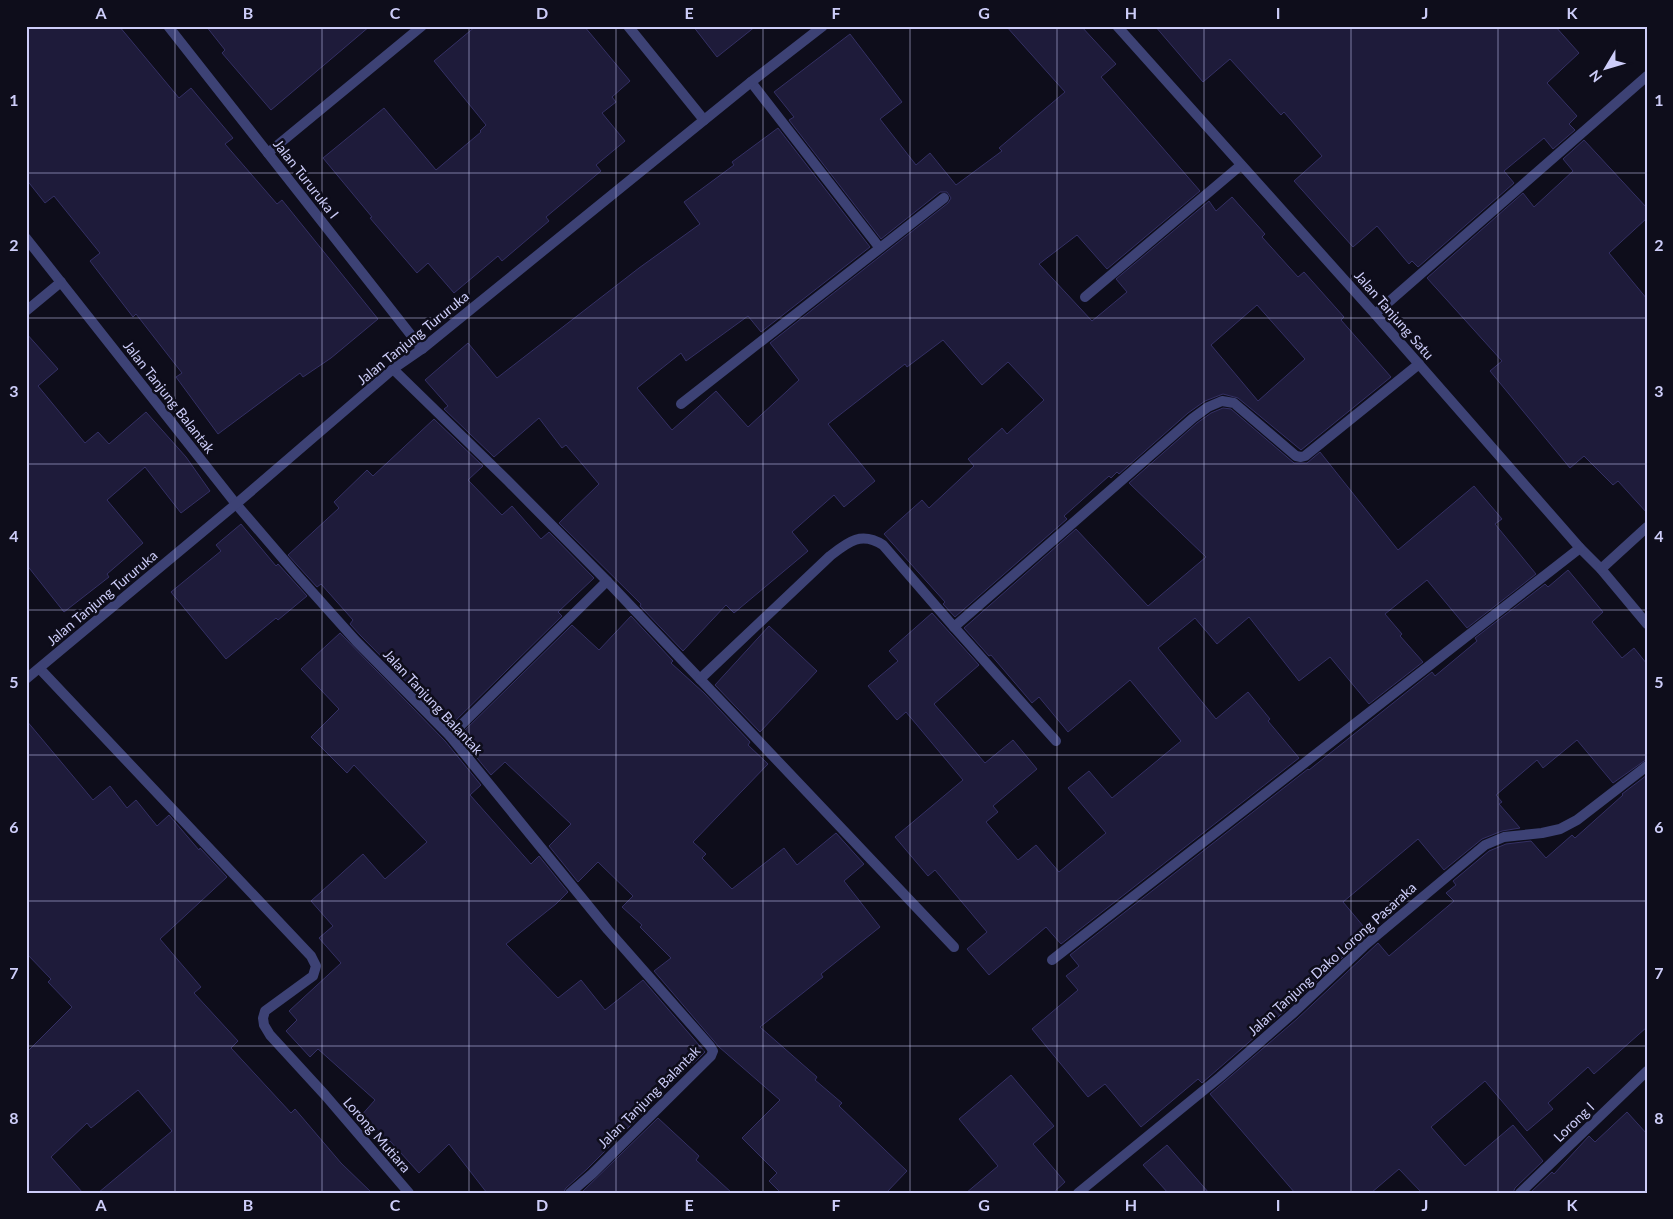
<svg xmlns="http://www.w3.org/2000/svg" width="1673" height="1219" font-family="Lato,sans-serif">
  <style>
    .building { fill: #1e1b3a; stroke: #343064; fill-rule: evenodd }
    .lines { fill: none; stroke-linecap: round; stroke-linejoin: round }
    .minor { stroke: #3d4275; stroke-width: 10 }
    .grid { fill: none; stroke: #cdcdf9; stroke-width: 1; stroke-opacity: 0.55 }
    .labels { text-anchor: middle; stroke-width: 5; stroke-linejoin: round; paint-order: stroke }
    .street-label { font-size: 14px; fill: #cdcdf9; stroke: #0e0d1b }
    .neatline { fill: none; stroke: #cdcdf9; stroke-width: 2 }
    .grid-label { font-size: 16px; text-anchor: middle; font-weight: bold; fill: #cdcdf9 }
  </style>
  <rect width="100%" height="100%" fill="#0e0d1b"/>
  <g class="building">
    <path d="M 26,26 L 119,26 L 179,98 L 191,88 L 233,138 L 225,144 L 277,204 L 282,200 L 378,319 L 331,358 L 303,377 L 300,373 L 218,434 L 176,377 L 182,373 L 136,314 L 133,317 L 90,261 L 100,253 L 54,196 L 45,203 L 26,179 Z"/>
    <path d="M 206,26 L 370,26 L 271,110 L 222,53 L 225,50 Z"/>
    <path d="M 476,26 L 584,26 L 630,81 L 612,97 L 616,102 L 602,113 L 625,141 L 596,165 L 601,171 L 546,217 L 549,221 L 502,261 L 498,256 L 454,293 L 428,263 L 417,273 L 370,218 L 372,217 L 323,158 L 384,108 L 436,170 L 481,132 L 480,131 L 486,125 L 434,61 Z"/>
    <path d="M 693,26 L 756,26 L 717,57 Z"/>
    <path d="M 1006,26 L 1081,26 L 1116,64 L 1101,77 L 1200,191 L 1107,269 L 1077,235 L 1039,264 L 1092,321 L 1127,292 L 1116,279 L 1209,201 L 1216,211 L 1232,197 L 1265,234 L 1262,237 L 1298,277 L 1304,272 L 1344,317 L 1341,320 L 1391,377 L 1301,450 L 1238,398 L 1223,394 L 1205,401 L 1188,413 L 1119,474 L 1117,472 L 1111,478 L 1109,476 L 1064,516 L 1067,519 L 955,617 L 943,604 L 945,602 L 884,534 L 922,500 L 929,508 L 974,466 L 968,459 L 1002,428 L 1007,434 L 1044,400 L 1008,362 L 982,385 L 943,340 L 907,367 L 905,364 L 828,424 L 875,481 L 844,507 L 834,495 L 792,532 L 808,551 L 734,613 L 726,605 L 683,651 L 640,606 L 641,604 L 559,523 L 599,484 L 566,445 L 562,448 L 539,418 L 494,457 L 444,409 L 448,406 L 425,380 L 468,343 L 497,378 L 639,268 L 700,224 L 684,202 L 734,165 L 732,162 L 778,128 L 870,247 L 761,332 L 748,316 L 686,361 L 681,353 L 637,388 L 672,430 L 716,391 L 748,427 L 799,380 L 770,343 L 948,203 L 951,198 L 947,192 L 940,192 L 881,239 L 789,120 L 794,117 L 774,92 L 850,34 L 902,102 L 880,119 L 916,165 L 930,153 L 956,185 L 1002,151 L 999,148 L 1065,92 ZM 1257,305 L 1305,359 L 1258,401 L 1211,345 Z"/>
    <path d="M 1155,26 L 1555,26 L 1579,53 L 1547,83 L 1577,116 L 1569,124 L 1575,130 L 1553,149 L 1544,138 L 1504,171 L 1514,183 L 1418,267 L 1412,261 L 1409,264 L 1377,226 L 1353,247 L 1294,181 L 1322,156 L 1284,112 L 1281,115 L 1230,59 L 1203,82 Z"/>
    <path d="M 1584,140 L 1647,208 L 1647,218 L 1609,253 L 1647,299 L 1647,513 L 1618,481 L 1613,485 L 1584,456 L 1570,468 L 1490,371 L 1502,361 L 1427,278 L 1523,193 L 1534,207 L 1573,171 L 1563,159 Z"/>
    <path d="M 26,333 L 58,369 L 38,386 L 85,443 L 98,432 L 109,444 L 146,412 L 186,457 L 210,491 L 181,513 L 145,467 L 107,500 L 143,543 L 107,574 L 109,577 L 64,612 L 26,564 Z"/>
    <path d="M 1223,408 L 1231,409 L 1294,463 L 1307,463 L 1320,452 L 1398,550 L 1474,486 L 1502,519 L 1495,524 L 1536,574 L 1467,628 L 1427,580 L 1385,614 L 1402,634 L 1400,636 L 1423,662 L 1369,704 L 1330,657 L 1299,681 L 1249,617 L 1217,644 L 1195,618 L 1158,648 L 1216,719 L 1248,692 L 1270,719 L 1268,721 L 1299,758 L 1061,944 L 1046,927 L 989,975 L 967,949 L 987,932 L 935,870 L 928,876 L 895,837 L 963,780 L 906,712 L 897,720 L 868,686 L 898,661 L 889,651 L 932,613 L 979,665 L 934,704 L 985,763 L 1013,740 L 1037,769 L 993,806 L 998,812 L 986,822 L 1018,860 L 1036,845 L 1059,872 L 1106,833 L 1068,788 L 1089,771 L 1112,798 L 1181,741 L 1130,680 L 1068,732 L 1039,697 L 1032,703 L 991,655 L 989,656 L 964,628 L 1076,529 L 1148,606 L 1206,557 L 1129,483 L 1197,423 L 1211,413 Z"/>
    <path d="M 434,419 L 483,466 L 468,480 L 502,515 L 512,506 L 541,539 L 549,532 L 594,578 L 558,612 L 562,616 L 450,726 L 361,636 L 350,624 L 353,620 L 321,584 L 317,587 L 288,555 L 339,508 L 334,502 L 367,470 L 373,476 Z"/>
    <path d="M 241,524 L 276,566 L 278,564 L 307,596 L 278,620 L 276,618 L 226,659 L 171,592 L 221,551 L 216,545 Z"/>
    <path d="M 1568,570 L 1603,612 L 1592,622 L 1622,658 L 1634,648 L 1647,664 L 1647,759 L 1613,783 L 1577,740 L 1543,768 L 1537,760 L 1496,795 L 1502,802 L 1499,804 L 1520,828 L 1502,831 L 1482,839 L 1444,870 L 1418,839 L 1343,902 L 1369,933 L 1287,1009 L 1202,1083 L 1198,1079 L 1141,1127 L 1105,1084 L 1088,1097 L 1032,1029 L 1078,990 L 1066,976 L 1079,966 L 1070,955 L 1308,769 L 1309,770 L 1432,672 L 1435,676 L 1477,641 L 1475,638 L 1545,584 L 1548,587 Z"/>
    <path d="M 631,616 L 673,661 L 671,663 L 704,693 L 750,742 L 748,745 L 768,764 L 693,842 L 706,854 L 702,858 L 732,889 L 784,848 L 797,865 L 836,833 L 864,864 L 844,881 L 880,927 L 821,974 L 823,977 L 760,1027 L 817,1077 L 815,1080 L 842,1103 L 839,1106 L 907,1171 L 886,1193 L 781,1193 L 769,1181 L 777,1173 L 742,1138 L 780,1100 L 719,1047 L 654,971 L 671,958 L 640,927 L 642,925 L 622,907 L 633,896 L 598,862 L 578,882 L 549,846 L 571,824 L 505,762 L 491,775 L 459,736 L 572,625 L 599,650 Z"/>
    <path d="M 769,626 L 817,671 L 760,732 L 715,685 Z"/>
    <path d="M 340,633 L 445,741 L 481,785 L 470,795 L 531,864 L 539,856 L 568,892 L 556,904 L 506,944 L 558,998 L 581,980 L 605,1010 L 643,980 L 705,1052 L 697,1060 L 642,1103 L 648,1108 L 587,1169 L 566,1188 L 563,1193 L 487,1193 L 449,1144 L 419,1173 L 390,1141 L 388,1143 L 359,1118 L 375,1100 L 318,1049 L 310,1057 L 286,1031 L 297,1020 L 289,1011 L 341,963 L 319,938 L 333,926 L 311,901 L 363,854 L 385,879 L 427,842 L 354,765 L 347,773 L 311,737 L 339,709 L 301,669 Z"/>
    <path d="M 26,720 L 93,800 L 110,786 L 127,808 L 136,800 L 157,826 L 169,815 L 199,850 L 200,848 L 227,877 L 160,939 L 201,987 L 194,993 L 238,1041 L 231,1048 L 291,1113 L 295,1109 L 341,1163 L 372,1193 L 98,1193 L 172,1131 L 138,1090 L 91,1128 L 87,1123 L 51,1157 L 83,1193 L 26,1193 L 26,1053 L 72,1007 L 48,982 L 51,979 L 26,953 Z"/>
    <path d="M 1647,775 L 1647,1027 L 1594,1074 L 1588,1067 L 1548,1103 L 1553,1109 L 1527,1131 L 1485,1081 L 1431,1127 L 1465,1166 L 1513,1125 L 1543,1161 L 1515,1188 L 1513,1193 L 1422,1193 L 1399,1169 L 1371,1193 L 1295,1193 L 1210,1094 L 1297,1019 L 1378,943 L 1389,956 L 1454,901 L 1446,893 L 1456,885 L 1453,881 L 1489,851 L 1506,844 L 1531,841 L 1546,858 L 1572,835 L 1575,838 L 1623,795 L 1622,794 Z"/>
    <path d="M 1011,1075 L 1054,1126 L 1033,1144 L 1065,1182 L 1053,1193 L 966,1193 L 998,1166 L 959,1119 Z"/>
    <path d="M 1627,1112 L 1647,1134 L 1647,1193 L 1530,1193 L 1552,1172 L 1554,1174 L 1589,1136 L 1595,1142 Z"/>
    <path d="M 658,1118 L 699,1156 L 696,1160 L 732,1193 L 581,1193 Z"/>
    <path d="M 1167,1145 L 1209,1193 L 1168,1193 L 1143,1165 Z"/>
  </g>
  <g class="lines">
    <g class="minor">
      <path d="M 168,26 L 422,349"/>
      <path d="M 628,26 L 704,120"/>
      <path d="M 1117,26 L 1375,314 L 1580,548 L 1601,569 L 1647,624"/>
      <path d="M 751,82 L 879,247"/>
      <path d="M 268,153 L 422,26"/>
      <path d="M 26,238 L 236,504 L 297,575 L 356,641 L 450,736 L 608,930 L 710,1046 L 713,1051 L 711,1056 L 592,1174 L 570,1193"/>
      <path d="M 1085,297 L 1241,165"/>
      <path d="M 26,311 L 61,282"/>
      <path d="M 1375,314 L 1647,76"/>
      <path d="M 393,369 L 508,481 L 607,581 L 954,947"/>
      <path d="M 681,404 L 944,198"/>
      <path d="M 1601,569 L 1647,527"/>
      <path d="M 954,627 L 1056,741"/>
      <path d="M 40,669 L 311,956 L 316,966 L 313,976 L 265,1011 L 263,1018 L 264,1025 L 270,1035 L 325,1095 L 409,1193"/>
      <path d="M 26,679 L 236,504 L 393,369 L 422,349 L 751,82 L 823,26"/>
      <path d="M 700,679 L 830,556 C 848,542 861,531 883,545 L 954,627 L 1193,418 L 1208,407 L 1222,401 L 1234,403 L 1296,456 L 1301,457 L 1305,456 L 1419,364"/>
      <path d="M 450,736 L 607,581"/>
      <path d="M 1052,960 L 1580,548"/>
      <path d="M 1078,1193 L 1220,1077 L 1292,1014 L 1364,946 L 1485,845 L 1504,837 L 1542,833 L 1560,829 L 1577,820 L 1647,766"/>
      <path d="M 1520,1193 L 1647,1071"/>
    </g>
  </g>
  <path class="grid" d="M 175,26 L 175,1193M 322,26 L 322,1193M 469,26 L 469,1193M 616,26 L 616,1193M 763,26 L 763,1193M 910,26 L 910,1193M 1057,26 L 1057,1193M 1204,26 L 1204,1193M 1351,26 L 1351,1193M 1498,26 L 1498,1193M 26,173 L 1647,173M 26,318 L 1647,318M 26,464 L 1647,464M 26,610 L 1647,610M 26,755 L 1647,755M 26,901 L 1647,901M 26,1046 L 1647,1046"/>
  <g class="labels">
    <g class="street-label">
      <text transform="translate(306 179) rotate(52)" y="5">Jalan Tururuka I</text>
      <text transform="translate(1394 315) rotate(49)" y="5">Jalan Tanjung Satu</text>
      <text transform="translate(413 338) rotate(-39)" y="5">Jalan Tanjung Tururuka</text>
      <text transform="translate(169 397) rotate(52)" y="5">Jalan Tanjung Balantak</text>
      <text transform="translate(102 598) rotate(-40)" y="5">Jalan Tanjung Tururuka</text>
      <text transform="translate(433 702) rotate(47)" y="5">Jalan Tanjung Balantak</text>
      <text transform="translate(1332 959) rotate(-42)" y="5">Jalan Tanjung Dako Lorong Pasaraka</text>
      <text transform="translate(649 1097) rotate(-45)" y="5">Jalan Tanjung Balantak</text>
      <text transform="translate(1574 1122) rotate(-44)" y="5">Lorong I</text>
      <text transform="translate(377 1135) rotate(49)" y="5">Lorong Mutiara</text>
    </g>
  </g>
  <rect width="1673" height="1219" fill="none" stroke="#0e0d1b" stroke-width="55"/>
  <g transform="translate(1606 68) rotate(232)" stroke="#0e0d1b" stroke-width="4" paint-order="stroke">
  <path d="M0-4L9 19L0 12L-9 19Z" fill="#cdcdf9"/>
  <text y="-8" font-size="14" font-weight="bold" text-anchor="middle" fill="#cdcdf9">N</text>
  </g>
  <rect x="28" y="28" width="1618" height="1164" class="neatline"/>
  <g class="grid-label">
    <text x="101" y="19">A</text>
    <text x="248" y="19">B</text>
    <text x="395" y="19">C</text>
    <text x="542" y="19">D</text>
    <text x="689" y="19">E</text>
    <text x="836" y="19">F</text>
    <text x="984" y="19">G</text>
    <text x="1131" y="19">H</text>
    <text x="1278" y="19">I</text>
    <text x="1425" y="19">J</text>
    <text x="1572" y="19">K</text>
    <text x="14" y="106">1</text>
    <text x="1659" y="106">1</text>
    <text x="14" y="251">2</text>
    <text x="1659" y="251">2</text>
    <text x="14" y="397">3</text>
    <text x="1659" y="397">3</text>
    <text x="14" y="542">4</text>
    <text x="1659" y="542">4</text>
    <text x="14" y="688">5</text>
    <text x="1659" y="688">5</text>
    <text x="14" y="833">6</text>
    <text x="1659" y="833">6</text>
    <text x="14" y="979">7</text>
    <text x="1659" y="979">7</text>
    <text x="14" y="1124">8</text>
    <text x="1659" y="1124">8</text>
    <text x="101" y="1211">A</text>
    <text x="248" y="1211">B</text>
    <text x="395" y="1211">C</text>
    <text x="542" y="1211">D</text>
    <text x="689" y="1211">E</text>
    <text x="836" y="1211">F</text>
    <text x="984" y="1211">G</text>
    <text x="1131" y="1211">H</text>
    <text x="1278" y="1211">I</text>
    <text x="1425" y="1211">J</text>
    <text x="1572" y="1211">K</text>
  </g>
</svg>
